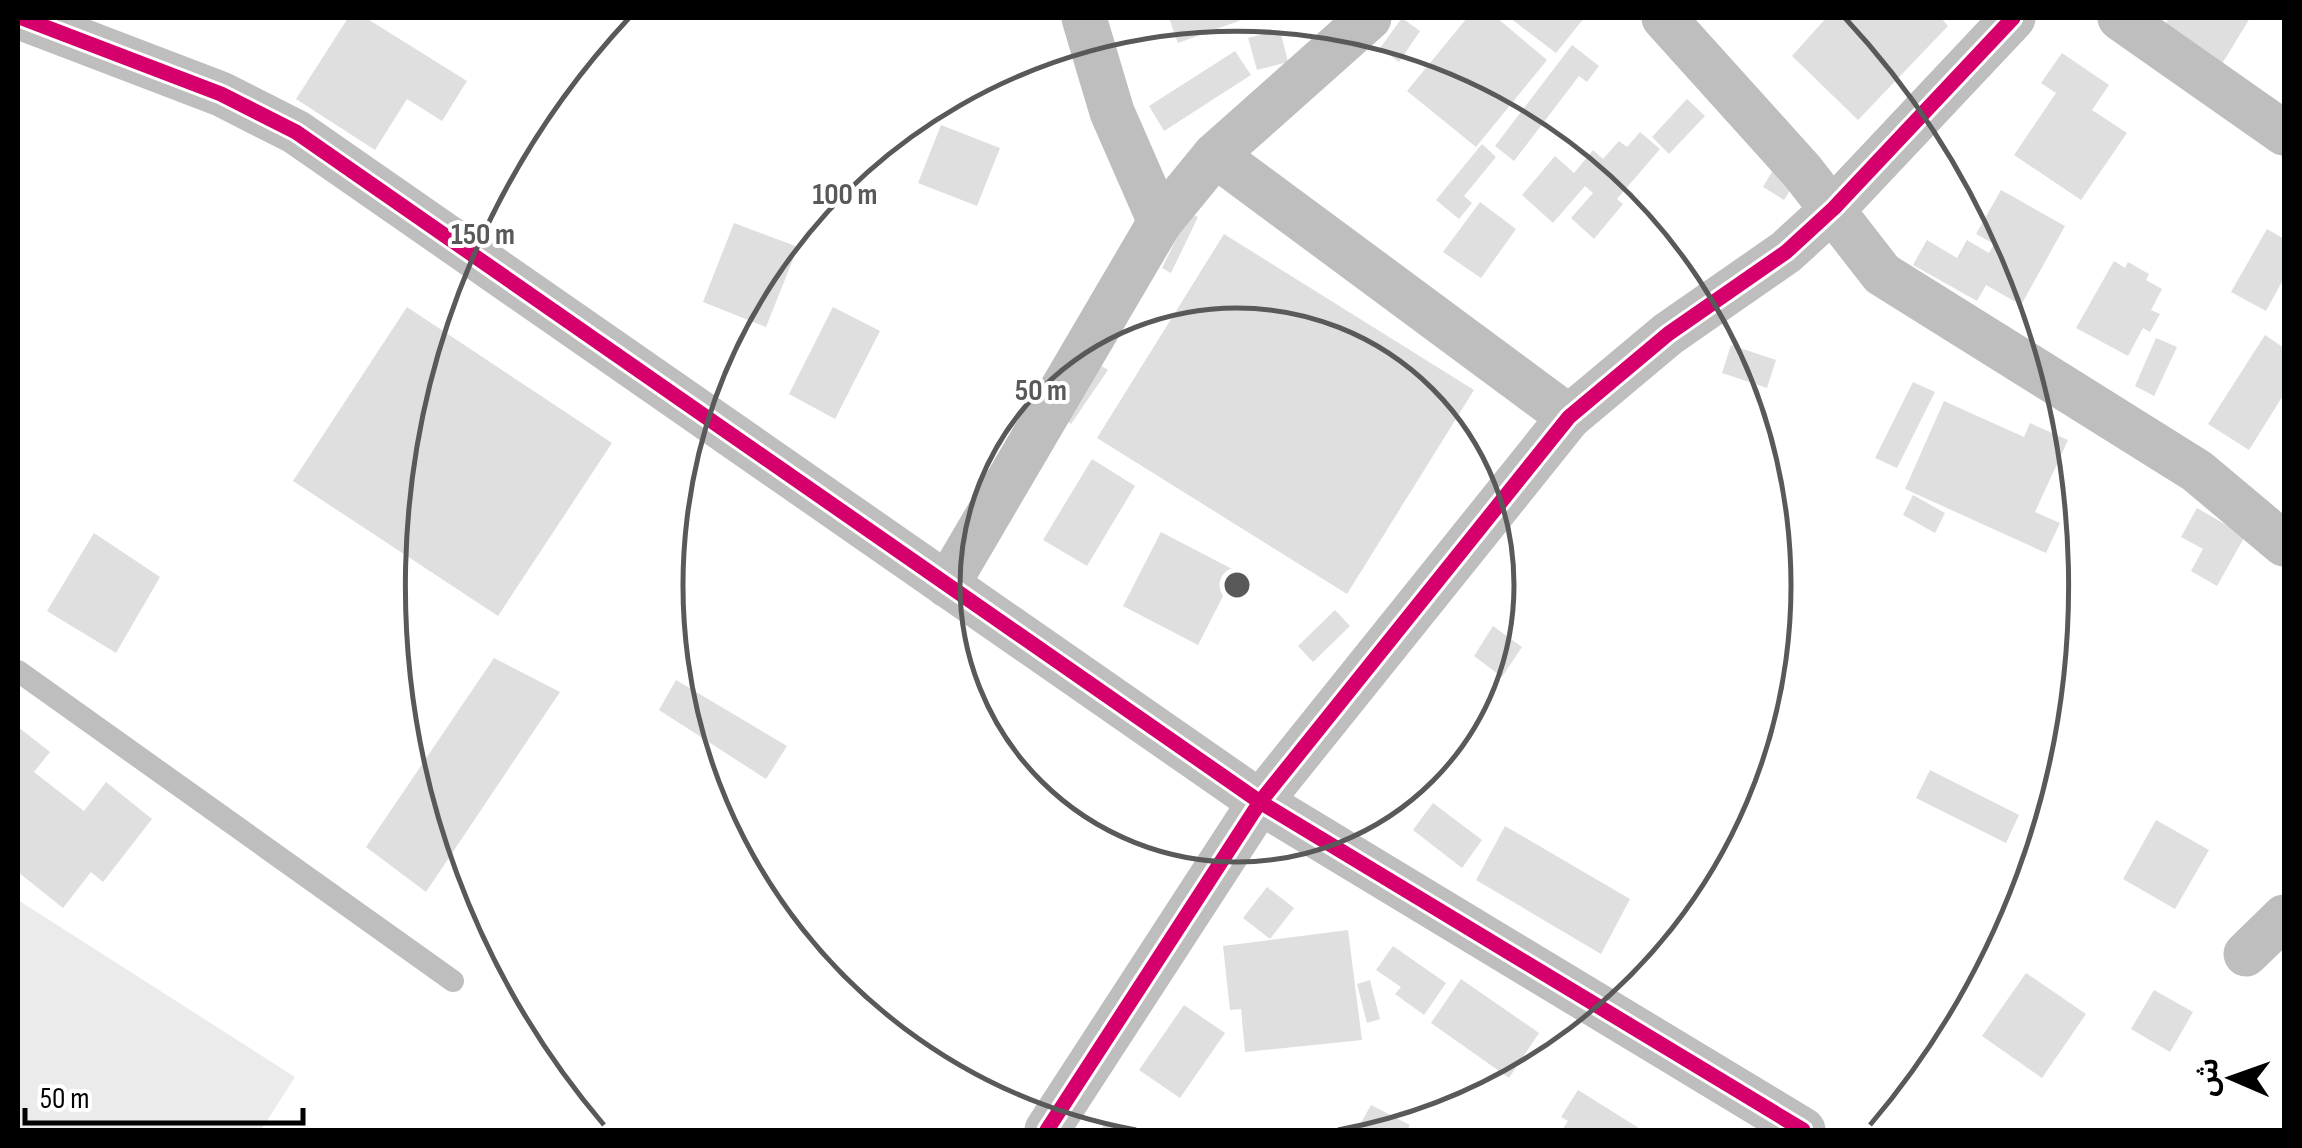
<svg xmlns="http://www.w3.org/2000/svg" width="2302" height="1148" font-family="'Sofia Sans Condensed','Noto Sans Arabic',sans-serif">
  <style>
    .green { fill: #ebebeb }
    .building { fill: #dfdfdf }
    .lines { fill: none; stroke-linecap: round; stroke-linejoin: round }
    .lane { stroke: #bebebe; stroke-width: 22 }
    .street { stroke: #bebebe; stroke-width: 45 }
    .cycleway-casing { stroke: #fff; stroke-width: 21 }
    .cycleway { stroke: #d6006c; stroke-width: 15 }
    .ring { fill: none; stroke: #595959; stroke-width: 5 }
    .centre { fill: #595959; stroke: #fff; stroke-width: 5 }
    .ring-label { font-size: 30px; text-anchor: middle; font-weight: bold; fill: #595959; stroke: #fff; stroke-width: 8; stroke-linejoin: round; paint-order: stroke }
  </style>
  <rect width="100%" height="100%" fill="#fff"/>
  <path class="green" d="M 18,900 L 295,1077 L 261,1130 L 18,1130 Z"/>
  <g class="building">
    <path d="M 348,18 L 366,18 L 467,81 L 442,121 L 407,99 L 375,150 L 296,99 Z"/>
    <path d="M 1169,18 L 1247,18 L 1178,43 Z"/>
    <path d="M 1402,18 L 1420,31 L 1399,62 L 1380,48 Z"/>
    <path d="M 1467,18 L 1497,18 L 1547,60 L 1476,147 L 1407,91 Z"/>
    <path d="M 1510,18 L 1584,18 L 1556,53 Z"/>
    <path d="M 1826,18 L 1941,18 L 1948,26 L 1858,120 L 1792,56 Z"/>
    <path d="M 2169,18 L 2250,18 L 2222,64 L 2162,29 Z"/>
    <path d="M 1280,30 L 1288,62 L 1257,70 L 1248,38 Z"/>
    <path d="M 1572,45 L 1599,66 L 1587,82 L 1579,76 L 1514,161 L 1495,146 Z"/>
    <path d="M 1235,51 L 1251,75 L 1164,131 L 1149,106 Z"/>
    <path d="M 2062,53 L 2109,85 L 2092,110 L 2127,133 L 2081,200 L 2014,155 L 2056,93 L 2041,83 Z"/>
    <path d="M 1687,99 L 1705,116 L 1669,154 L 1652,137 Z"/>
    <path d="M 941,125 L 1000,148 L 977,206 L 918,183 Z"/>
    <path d="M 1640,132 L 1660,149 L 1617,199 L 1623,204 L 1594,239 L 1571,218 L 1593,193 L 1585,186 L 1553,223 L 1522,195 L 1555,156 L 1574,173 L 1593,150 L 1603,159 L 1619,141 L 1627,147 Z"/>
    <path d="M 1482,144 L 1496,157 L 1464,196 L 1472,203 L 1459,219 L 1436,200 Z"/>
    <path d="M 1777,163 L 1799,176 L 1784,200 L 1763,187 Z"/>
    <path d="M 2001,190 L 2065,226 L 2021,305 L 1986,285 L 1977,301 L 1913,265 L 1927,240 L 1957,258 L 1967,240 L 1989,253 L 1994,244 L 1976,234 Z"/>
    <path d="M 1480,202 L 1516,229 L 1481,278 L 1443,252 Z"/>
    <path d="M 1189,213 L 1198,217 L 1171,273 L 1162,268 Z"/>
    <path d="M 734,223 L 798,247 L 766,327 L 703,302 Z"/>
    <path d="M 2267,229 L 2284,239 L 2284,278 L 2266,311 L 2231,292 Z"/>
    <path d="M 1224,234 L 1474,390 L 1347,594 L 1097,438 Z"/>
    <path d="M 2114,261 L 2125,268 L 2128,262 L 2149,274 L 2146,280 L 2162,289 L 2151,310 L 2160,314 L 2150,332 L 2143,328 L 2128,356 L 2076,328 Z"/>
    <path d="M 407,307 L 612,443 L 498,616 L 293,481 Z"/>
    <path d="M 833,307 L 880,331 L 835,419 L 789,394 Z"/>
    <path d="M 2265,335 L 2284,348 L 2284,394 L 2249,450 L 2208,424 Z"/>
    <path d="M 2156,338 L 2177,347 L 2154,396 L 2135,386 Z"/>
    <path d="M 1731,345 L 1776,360 L 1767,388 L 1722,373 Z"/>
    <path d="M 1100,365 L 1108,370 L 1071,424 L 1063,418 Z"/>
    <path d="M 1913,382 L 1935,392 L 1897,468 L 1875,458 Z"/>
    <path d="M 1944,401 L 2024,437 L 2030,423 L 2068,440 L 2035,512 L 2060,523 L 2046,553 L 1905,489 Z"/>
    <path d="M 1092,459 L 1135,486 L 1087,566 L 1043,540 Z"/>
    <path d="M 1913,495 L 1945,513 L 1935,533 L 1903,515 Z"/>
    <path d="M 2197,508 L 2245,536 L 2217,586 L 2191,571 L 2203,549 L 2181,537 Z"/>
    <path d="M 1161,532 L 1236,571 L 1198,645 L 1123,606 Z"/>
    <path d="M 94,533 L 160,577 L 116,653 L 47,611 Z"/>
    <path d="M 1335,610 L 1350,626 L 1313,662 L 1298,646 Z"/>
    <path d="M 1493,626 L 1522,647 L 1502,677 L 1474,656 Z"/>
    <path d="M 494,658 L 560,692 L 426,892 L 366,847 Z"/>
    <path d="M 676,680 L 787,746 L 766,779 L 659,710 Z"/>
    <path d="M 18,727 L 50,752 L 34,772 L 84,811 L 106,782 L 152,819 L 103,882 L 91,872 L 63,908 L 18,872 Z"/>
    <path d="M 1930,770 L 2019,815 L 2006,843 L 1916,798 Z"/>
    <path d="M 1433,803 L 1482,840 L 1462,868 L 1413,830 Z"/>
    <path d="M 2156,820 L 2209,850 L 2175,909 L 2123,879 Z"/>
    <path d="M 1505,826 L 1630,899 L 1601,954 L 1476,880 Z"/>
    <path d="M 1267,887 L 1294,908 L 1270,939 L 1243,918 Z"/>
    <path d="M 1348,930 L 1362,1040 L 1245,1052 L 1241,1009 L 1230,1010 L 1223,946 Z"/>
    <path d="M 1393,946 L 1446,983 L 1424,1015 L 1395,994 L 1401,987 L 1376,970 Z"/>
    <path d="M 2026,973 L 2086,1014 L 2042,1078 L 1982,1036 Z"/>
    <path d="M 1461,979 L 1539,1033 L 1509,1078 L 1431,1023 Z"/>
    <path d="M 1370,980 L 1380,1019 L 1367,1023 L 1357,984 Z"/>
    <path d="M 2154,990 L 2193,1012 L 2170,1052 L 2131,1029 Z"/>
    <path d="M 1184,1005 L 1225,1033 L 1180,1098 L 1139,1070 Z"/>
    <path d="M 1578,1090 L 1642,1130 L 1562,1130 L 1568,1121 L 1561,1117 Z"/>
    <path d="M 1371,1105 L 1410,1125 L 1407,1130 L 1357,1130 Z"/>
    <path d="M 1105,1122 L 1124,1130 L 1101,1130 Z"/>
  </g>
  <g class="lines">
    <path class="lane" d="M 18,671 L 453,981"/>
    <g class="street">
      <path d="M 22,18 L 221,94 L 296,132 L 1260,802 L 1803,1130"/>
      <path d="M 1084,18 L 1112,112 L 1160,222"/>
      <path d="M 1664,18 L 1802,171 L 1882,274 L 2197,471 L 2284,544"/>
      <path d="M 2120,18 L 2284,133"/>
      <path d="M 1215,155 L 1569,417"/>
      <path d="M 947,585 L 1160,222 L 1215,155 L 1369,18"/>
      <path d="M 2246,954 L 2284,917"/>
      <path d="M 1047,1130 L 1260,802 L 1569,417 L 1668,334 L 1786,252 L 1834,208 L 2013,18"/>
    </g>
    <defs>
      <g id="cycleway">
        <path d="M 22,18 L 221,94 L 296,132 L 1260,802 L 1803,1130"/>
        <path d="M 1047,1130 L 1260,802 L 1569,417 L 1668,334 L 1786,252 L 1834,208 L 2013,18"/>
      </g>
    </defs>
    <use href="#cycleway" class="cycleway-casing"/>
    <use href="#cycleway" class="cycleway"/>
  </g>
  <g class="ring">
    <circle cx="1237" cy="585" r="277"/>
    <path d="M1136 1130A554 554 0 1 1 1338 1130"/>
    <path d="M604 1125A832 832 0 0 1 629 18M1845 18A832 832 0 0 1 1870 1125"/>
  </g>
  <circle cx="1237" cy="585" r="15" class="centre"/>
  <g class="ring-label">
    <text x="845" y="204">100 m</text>
    <text x="483" y="244">150 m</text>
    <text x="1041" y="400">50 m</text>
  </g>
  <rect width="2302" height="1148" fill="none" stroke="#000000" stroke-width="40"/>
  <g transform="translate(2232 1078) rotate(272)" stroke="#ffffff" stroke-width="8" paint-order="stroke">
  <path d="M0-8L18 38L0 25L-18 38Z" fill="#000000"/>
  <text y="-15" font-size="28" font-weight="bold" text-anchor="middle" fill="#000000">ش</text>
  </g>
  <path d="M25 1108v15h278v-15" fill="none" stroke="#000000" stroke-width="5"/>
  <text x="40" y="1108" font-size="30" fill="#000000" stroke="#ffffff" stroke-width="8" paint-order="stroke">50 m</text>
</svg>
